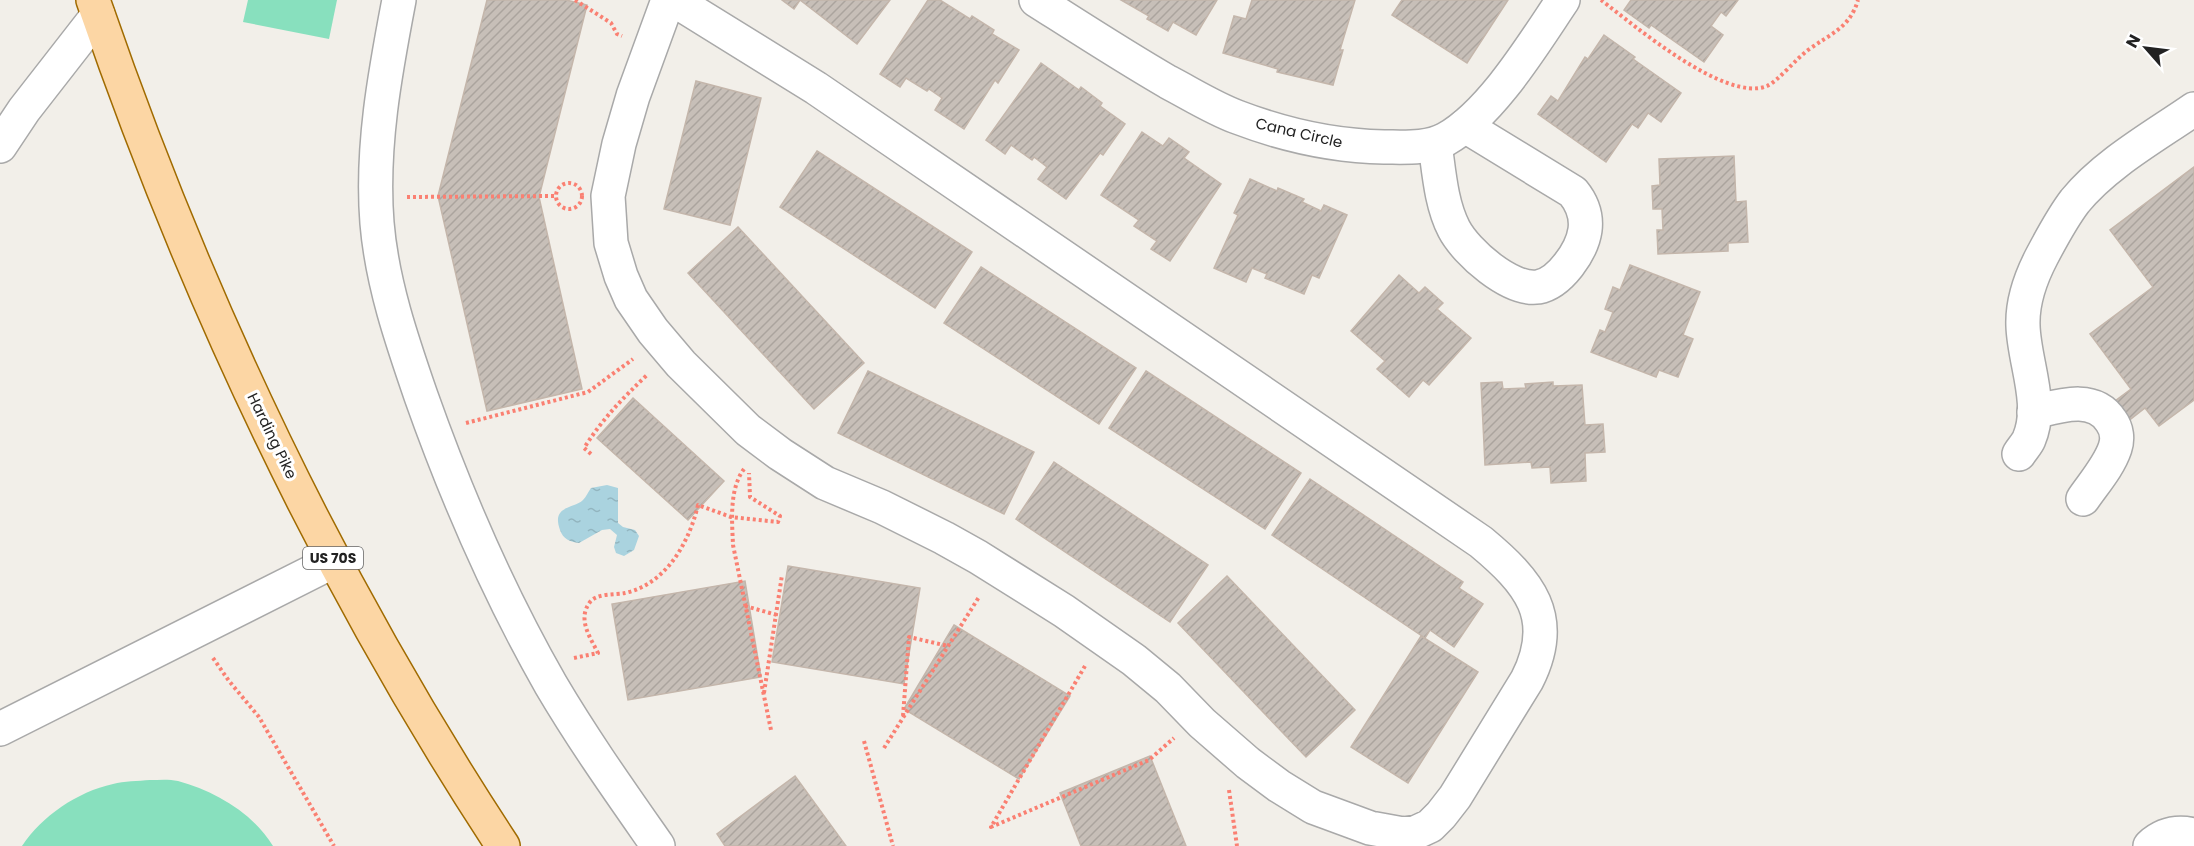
<svg xmlns="http://www.w3.org/2000/svg" width="2194" height="846" font-family="Poppins,sans-serif">
  <style>
    .pitch { fill: #88e0be }
    .water { fill: url(#water-ripples) }
    .building { fill: url(#building-hatch); stroke: #c4b6ab; stroke-width: 1.5 }
    .lines { fill: none; stroke-linecap: round; stroke-linejoin: round }
    .minor-casing { stroke: #a9a9a9; stroke-width: 36 }
    .major-casing { stroke: #a06b00; stroke-width: 36 }
    .path { stroke: #fa8072; stroke-width: 4; stroke-dasharray: 3 3; stroke-linecap: butt }
    .minor { stroke: #fff; stroke-width: 33 }
    .major { stroke: #fcd6a4; stroke-width: 33 }
    .labels { text-anchor: middle; stroke-width: 6; stroke-linejoin: round; paint-order: stroke }
    .shield { fill: #fff; stroke: #646464; stroke-width: 1.5 }
    .shield-label { font-size: 14px; font-weight: bold; fill: #222 }
    .street-label { font-size: 15px; fill: #222; stroke: #fff }
  </style>
  <defs>
    <pattern id="water-ripples" width="26" height="14" patternUnits="userSpaceOnUse" patternTransform="scale(1.5)"><rect width="26" height="14" fill="#aad3df"/><path d="M2 4q2-2 4 0t4 0M15 11q2-2 4 0t4 0" fill="none" stroke="#92b5bf"/></pattern>
    <pattern id="building-hatch" width="6" height="6" patternUnits="userSpaceOnUse" patternTransform="scale(1.5)"><rect width="6" height="6" fill="#c7bfb8"/><path d="M-1 1l2-2M0 6l6-6M5 7l2-2" fill="none" stroke="#aba49e"/></pattern>
  </defs>
  <rect width="100%" height="100%" fill="#f2efe9"/>
  <g class="pitch">
    <path d="M 248,0 L 337,0 L 329,39 L 243,22 Z"/>
    <path d="M 150,780 C 159,780 169,779 178,781 C 215,791 253,813 273,846 L 22,846 C 42,816 77,792 113,784 C 124,781 138,781 150,780 Z"/>
  </g>
  <path class="water" d="M 607,485 L 618,488 L 618,523 L 623,527 L 635,530 L 639,536 L 634,550 L 624,556 L 616,553 L 614,547 L 617,535 L 610,529 L 602,530 L 579,543 C 570,542 563,539 560,530 C 551,505 574,509 583,500 C 586,497 588,492 591,488 Z"/>
  <g class="building">
    <path d="M 487,0 L 566,0 L 587,5 L 539,197 L 582,389 L 487,411 L 438,196 Z"/>
    <path d="M 782,0 L 890,0 L 857,44 L 800,0 L 794,9 Z"/>
    <path d="M 928,0 L 940,0 L 970,19 L 972,16 L 994,30 L 992,34 L 1019,50 L 998,83 L 995,80 L 964,129 L 935,110 L 942,98 L 929,89 L 927,91 L 906,78 L 900,87 L 880,74 Z"/>
    <path d="M 1121,0 L 1217,0 L 1196,35 L 1173,22 L 1168,31 L 1147,19 L 1149,16 Z"/>
    <path d="M 1252,0 L 1355,0 L 1340,50 L 1343,50 L 1333,85 L 1277,72 L 1278,69 L 1223,53 L 1234,16 L 1246,19 Z"/>
    <path d="M 1402,0 L 1508,0 L 1467,63 L 1392,15 Z"/>
    <path d="M 1631,0 L 1738,0 L 1726,16 L 1721,12 L 1711,26 L 1723,35 L 1704,62 L 1651,25 L 1649,28 L 1624,10 Z"/>
    <path d="M 1604,35 L 1635,57 L 1633,59 L 1681,93 L 1661,122 L 1648,113 L 1638,128 L 1632,124 L 1606,162 L 1538,114 L 1551,96 L 1558,101 L 1585,57 L 1588,59 Z"/>
    <path d="M 1041,63 L 1079,90 L 1081,87 L 1102,103 L 1100,106 L 1125,124 L 1103,155 L 1100,153 L 1066,199 L 1038,179 L 1047,167 L 1034,157 L 1032,160 L 1011,145 L 1005,154 L 986,140 Z"/>
    <path d="M 696,81 L 761,98 L 730,225 L 664,209 Z"/>
    <path d="M 1142,132 L 1163,146 L 1169,138 L 1189,152 L 1184,158 L 1221,184 L 1170,261 L 1151,249 L 1157,241 L 1134,226 L 1139,220 L 1101,195 Z"/>
    <path d="M 817,151 L 972,252 L 935,308 L 780,207 Z"/>
    <path d="M 1734,156 L 1736,202 L 1746,201 L 1748,242 L 1728,243 L 1728,251 L 1658,254 L 1657,230 L 1663,230 L 1662,209 L 1653,209 L 1652,186 L 1660,185 L 1659,159 Z"/>
    <path d="M 2194,167 L 2194,400 L 2159,426 L 2145,408 L 2122,426 L 2107,407 L 2131,389 L 2090,334 L 2153,287 L 2110,230 Z"/>
    <path d="M 1250,179 L 1277,191 L 1278,188 L 1304,199 L 1302,202 L 1321,211 L 1324,205 L 1347,215 L 1319,278 L 1312,275 L 1304,294 L 1265,278 L 1267,274 L 1252,268 L 1246,282 L 1214,268 L 1238,215 L 1234,213 Z"/>
    <path d="M 738,227 L 864,363 L 814,409 L 688,273 Z"/>
    <path d="M 1630,265 L 1700,292 L 1683,335 L 1693,339 L 1678,377 L 1659,370 L 1656,377 L 1591,352 L 1600,330 L 1605,332 L 1613,312 L 1605,309 L 1613,287 L 1620,290 Z"/>
    <path d="M 981,267 L 1136,368 L 1099,424 L 944,323 Z"/>
    <path d="M 1399,275 L 1419,293 L 1425,287 L 1443,303 L 1437,309 L 1471,338 L 1429,385 L 1423,380 L 1409,397 L 1377,369 L 1385,361 L 1351,331 Z"/>
    <path d="M 868,371 L 1034,452 L 1004,514 L 838,433 Z"/>
    <path d="M 1146,371 L 1301,473 L 1265,529 L 1109,428 Z"/>
    <path d="M 1502,382 L 1503,389 L 1526,388 L 1525,384 L 1553,382 L 1553,386 L 1582,385 L 1585,425 L 1603,424 L 1605,452 L 1585,453 L 1586,481 L 1551,483 L 1550,467 L 1532,468 L 1531,462 L 1485,465 L 1481,383 Z"/>
    <path d="M 633,398 L 724,481 L 688,520 L 597,438 Z"/>
    <path d="M 1054,462 L 1208,565 L 1170,622 L 1016,519 Z"/>
    <path d="M 1310,479 L 1463,582 L 1459,588 L 1483,604 L 1454,647 L 1430,630 L 1425,638 L 1272,535 Z"/>
    <path d="M 788,566 L 920,588 L 904,684 L 772,662 Z"/>
    <path d="M 1227,576 L 1355,710 L 1306,757 L 1178,623 Z"/>
    <path d="M 745,581 L 761,677 L 628,700 L 612,604 Z"/>
    <path d="M 954,625 L 1070,696 L 1019,779 L 904,709 Z"/>
    <path d="M 1421,636 L 1478,672 L 1408,783 L 1351,747 Z"/>
    <path d="M 1150,756 L 1186,846 L 1081,846 L 1060,793 Z"/>
    <path d="M 795,776 L 846,846 L 725,846 L 717,834 Z"/>
  </g>
  <g class="lines">
    <defs>
      <g id="minor">
        <path d="M 399,0 C 385,73 371,148 377,223 C 382,283 402,341 421,396 C 456,495 499,594 551,685 C 584,741 621,793 658,846"/>
        <path d="M 668,0 L 633,96 L 619,144 L 608,196 L 611,243 L 621,276 L 631,299 L 653,331 L 681,364 L 748,430 L 780,454 L 825,483 L 882,507 L 944,538 L 978,557 L 1064,611 L 1134,660 L 1168,688 L 1202,723 L 1248,763 L 1279,786 L 1313,807 L 1370,828 L 1403,834 L 1417,832 L 1430,826 L 1441,815 L 1455,797 L 1527,680 C 1559,617 1529,582 1481,542 L 816,88 L 674,0"/>
        <path d="M 1036,0 C 1080,28 1123,56 1168,82 C 1191,94 1213,108 1237,117 C 1284,135 1334,146 1384,147 C 1404,147 1428,149 1446,139 C 1492,113 1534,43 1563,0"/>
        <path d="M 1435,144 C 1439,172 1441,204 1454,229 C 1466,252 1510,291 1538,287 C 1560,283 1582,251 1585,230 C 1587,215 1582,203 1573,192 L 1465,126"/>
        <path d="M 0,146 L 24,110 L 98,15"/>
        <path d="M 2034,412 C 2059,406 2094,394 2111,421 C 2117,429 2118,439 2115,448 C 2109,466 2094,483 2083,499"/>
        <path d="M 2019,454 C 2022,449 2027,444 2029,439 C 2044,404 2024,362 2023,326 C 2022,302 2031,277 2042,256 C 2052,237 2062,218 2075,201 C 2105,164 2155,136 2194,109"/>
        <path d="M 0,729 L 334,561"/>
        <path d="M 2150,846 C 2163,834 2177,831 2194,835"/>
      </g>
      <path id="major" d="M 93,0 C 195,297 330,583 503,846"/>
    </defs>
    <use href="#minor" class="minor-casing"/>
    <use href="#major" class="major-casing"/>
    <g class="path">
      <path d="M 575,0 L 611,23 L 617,34 L 622,36"/>
      <path d="M 1601,0 C 1634,25 1725,103 1767,86 C 1778,81 1796,59 1808,50 C 1830,34 1850,28 1858,0"/>
      <circle cx="569" cy="196" r="13"/>
      <path d="M 407,197 L 556,196"/>
      <path d="M 466,423 L 588,392 L 633,359"/>
      <path d="M 591,454 L 584,448 C 604,417 622,399 648,374"/>
      <path d="M 744,469 C 729,489 732,521 733,545 L 771,730"/>
      <path d="M 745,606 L 777,615"/>
      <path d="M 213,658 L 229,681 L 259,717 L 334,846"/>
      <path d="M 574,658 L 598,653 C 590,637 577,619 590,602 C 597,593 615,595 625,593 C 666,584 689,543 698,505 L 731,517 L 778,522 L 780,516 L 750,497 L 749,473"/>
      <path d="M 1085,666 L 991,827 L 1149,760 L 1174,738"/>
      <path d="M 764,693 L 782,575"/>
      <path d="M 903,716 L 909,637 L 948,646"/>
      <path d="M 864,741 L 893,846"/>
      <path d="M 884,748 L 979,597"/>
      <path d="M 1229,790 L 1237,846"/>
    </g>
    <use href="#minor" class="minor"/>
    <use href="#major" class="major"/>
  </g>
  <g class="labels">
    <rect class="shield" x="303" y="547" width="60" height="22" rx="4.5"/>
    <g class="shield-label">
      <text x="333" y="563">US 70S</text>
    </g>
    <g class="street-label">
      <text transform="translate(1299 133) rotate(13)" y="5">Cana Circle</text>
      <text transform="translate(272 436) rotate(64)" y="5">Harding Pike</text>
    </g>
  </g>
  <g transform="translate(2146 48) rotate(298)" stroke="#ffffff" stroke-width="4.5" paint-order="stroke">
  <path d="M0-4.5L10 22L0 15L-10 22Z" fill="#222222"/>
  <text y="-9" font-size="16" font-weight="bold" text-anchor="middle" fill="#222222">N</text>
  </g>
</svg>
